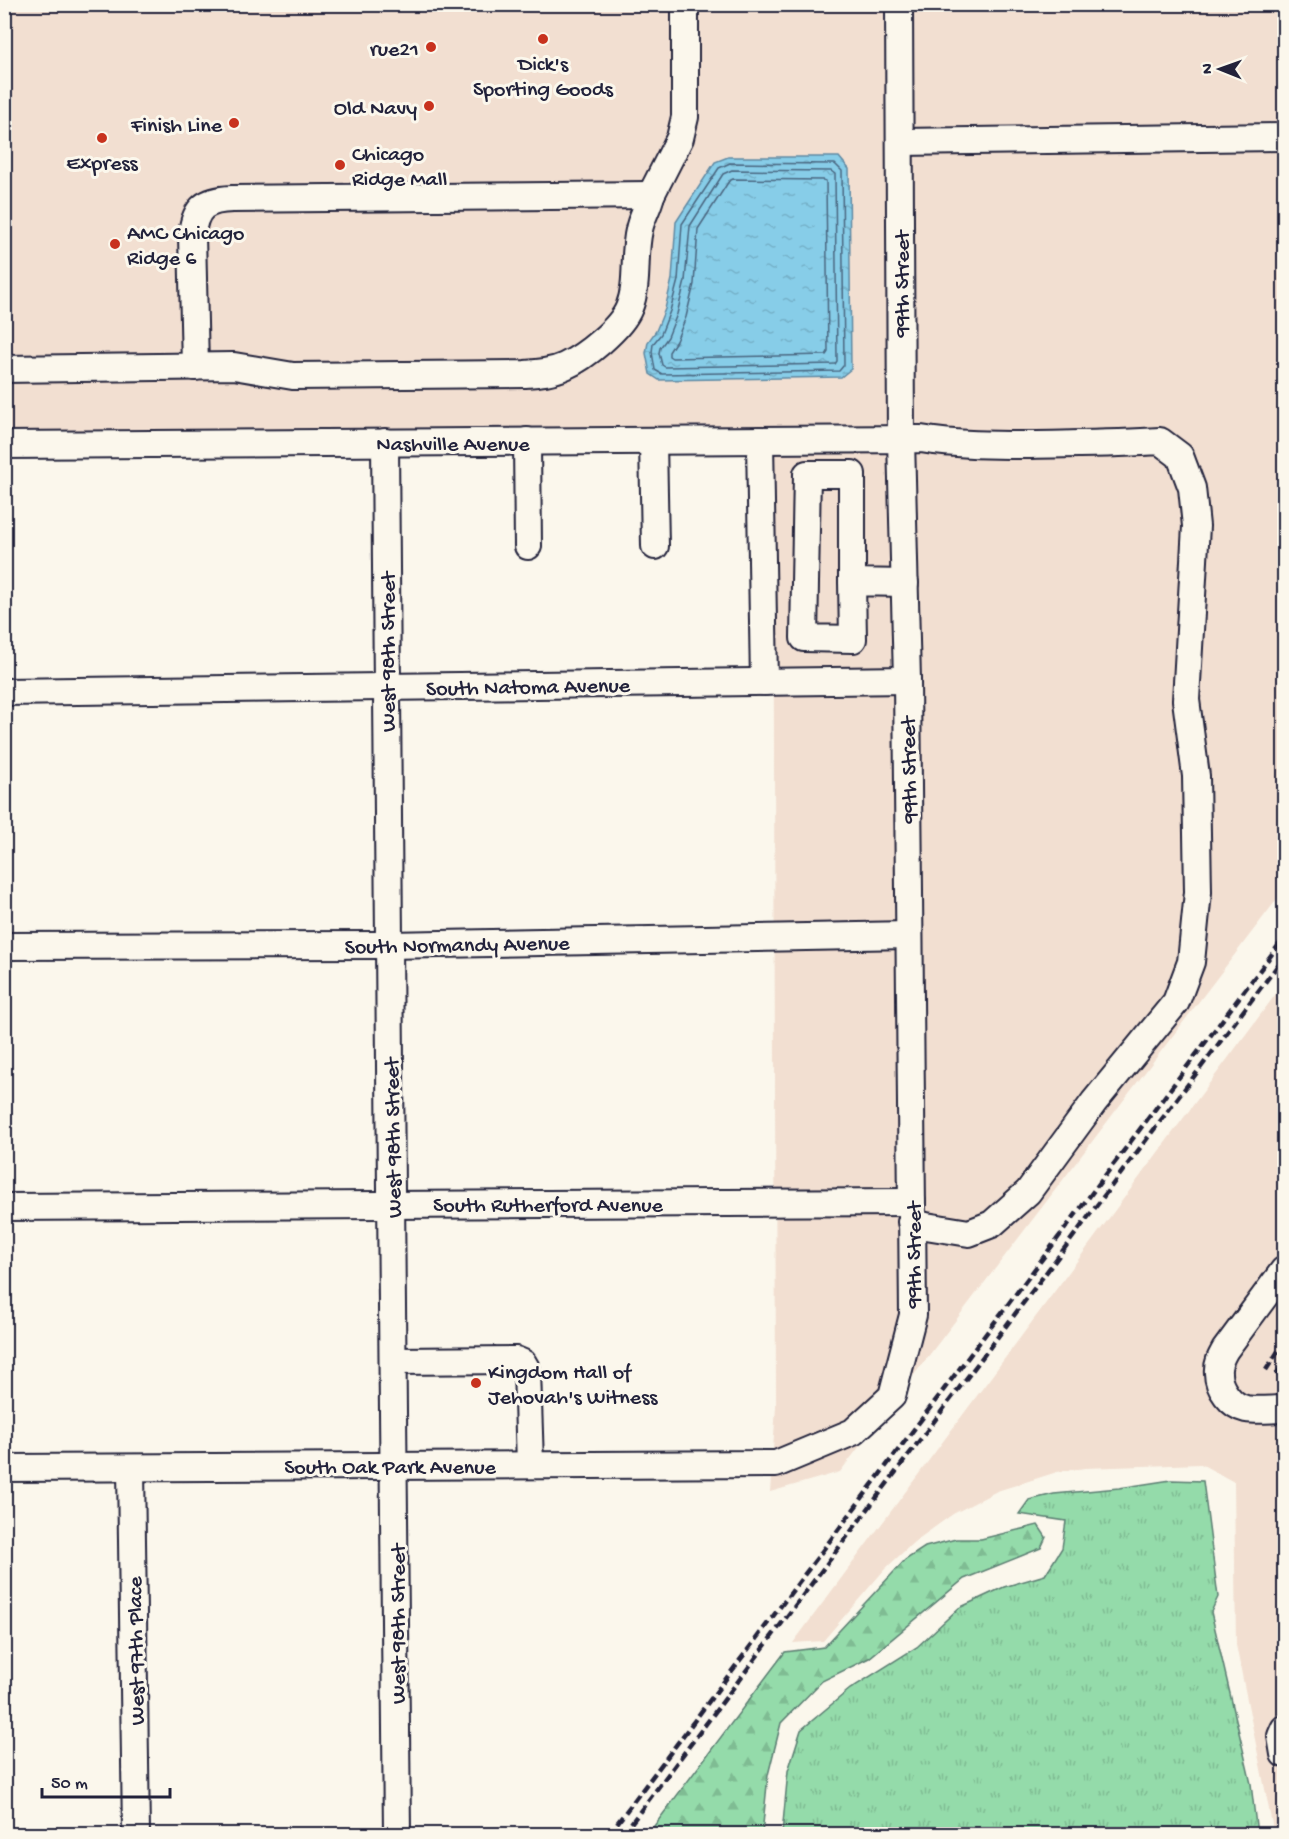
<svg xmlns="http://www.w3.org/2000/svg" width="1289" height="1839" font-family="'Gochi Hand',sans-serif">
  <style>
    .built { fill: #f2dfd1 }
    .grass { fill: url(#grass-tufts); stroke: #5b7e72; stroke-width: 1.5 }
    .forest { fill: url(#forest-firs); stroke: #5b7e72; stroke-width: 1.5 }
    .water { fill: url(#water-ripples); stroke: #5f89a3; stroke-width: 1.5 }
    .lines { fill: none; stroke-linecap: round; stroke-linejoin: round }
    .shore { stroke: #4a6680; stroke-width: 1.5 }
    .minor-casing { stroke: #22223b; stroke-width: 30 }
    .minor { stroke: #fbf7ec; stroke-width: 26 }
    .rail { stroke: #22223b; stroke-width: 4.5; stroke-dasharray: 9 4.5; stroke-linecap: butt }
    .poi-dot { fill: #c8321e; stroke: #fbf7ec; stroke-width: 2 }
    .labels { text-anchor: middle; stroke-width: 6; stroke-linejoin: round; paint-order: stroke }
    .poi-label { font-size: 22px; fill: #22223b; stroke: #fbf7ec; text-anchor: end }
    .street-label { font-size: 22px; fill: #22223b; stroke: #fbf7ec }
  </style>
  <defs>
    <pattern id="grass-tufts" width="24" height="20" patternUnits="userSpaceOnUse" patternTransform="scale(1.5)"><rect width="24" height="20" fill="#94dbaa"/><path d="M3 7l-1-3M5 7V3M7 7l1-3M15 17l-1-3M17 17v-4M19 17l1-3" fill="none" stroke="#7fbc93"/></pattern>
    <pattern id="forest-firs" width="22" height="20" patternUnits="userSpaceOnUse" patternTransform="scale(1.5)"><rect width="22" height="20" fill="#94dbaa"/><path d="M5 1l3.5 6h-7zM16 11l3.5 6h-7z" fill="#7fbc93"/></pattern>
    <pattern id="water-ripples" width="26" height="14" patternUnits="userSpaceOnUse" patternTransform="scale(1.5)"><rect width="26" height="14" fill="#87cde8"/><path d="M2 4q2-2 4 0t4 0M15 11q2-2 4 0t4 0" fill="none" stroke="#74b0c8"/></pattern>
  </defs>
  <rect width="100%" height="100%" fill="#fbf7ec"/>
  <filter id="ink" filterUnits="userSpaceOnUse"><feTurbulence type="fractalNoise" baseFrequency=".0167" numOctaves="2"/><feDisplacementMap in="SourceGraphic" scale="12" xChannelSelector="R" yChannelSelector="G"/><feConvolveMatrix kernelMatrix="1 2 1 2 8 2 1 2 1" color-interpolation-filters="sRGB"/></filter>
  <g filter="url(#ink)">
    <g class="built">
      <path d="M 4,5 L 884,5 L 886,154 L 910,154 L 909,5 L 1284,5 L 1284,890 L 840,1472 L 770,1492 L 776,1407 L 773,433 L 5,438 Z"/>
      <path d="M 1284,983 L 1284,1834 L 1274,1834 L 1236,1645 L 1234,1482 L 1201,1464 L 1085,1468 L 1057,1472 L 997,1491 L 953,1514 L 914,1542 L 885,1569 L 823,1641 L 793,1643 Z"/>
    </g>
    <path class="grass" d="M 1171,1480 L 1203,1481 L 1218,1597 L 1211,1612 L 1251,1784 L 1257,1834 L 782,1834 L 788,1771 L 801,1730 L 850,1689 L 917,1647 L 959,1608 L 1004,1587 L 1045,1575 L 1062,1548 L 1066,1521 L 1019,1514 L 1029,1500 L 1054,1494 L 1119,1488 Z"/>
    <path class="forest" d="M 1038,1525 L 1046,1537 L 1041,1548 L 964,1579 L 869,1658 L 822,1681 L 781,1723 L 768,1775 L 762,1834 L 648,1834 L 785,1652 L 824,1647 L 905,1560 L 925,1547 L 956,1539 L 981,1539 Z"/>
    <path class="water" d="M 728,157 L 839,157 L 849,169 L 851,369 L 841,377 L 659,380 L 650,374 L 646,353 L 648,342 L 656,331 L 665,309 L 672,279 L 676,222 L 715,162 Z"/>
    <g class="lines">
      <g class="shore">
        <path d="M 730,163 L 835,164 L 842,171 L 844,365 L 839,371 L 662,374 L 655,370 L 652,352 L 653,344 L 661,334 L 670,311 L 678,280 L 682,224 L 719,168 Z"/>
        <path d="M 732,170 L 831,171 L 835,174 L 837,361 L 835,364 L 665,367 L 662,365 L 659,353 L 660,348 L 668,337 L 677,314 L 685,281 L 690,226 L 723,174 Z"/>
        <path d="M 733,179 L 823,180 L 826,181 L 828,352 L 826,355 L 672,358 L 669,356 L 669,352 L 676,341 L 686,317 L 694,284 L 698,229 L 729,181 Z"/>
      </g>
      <defs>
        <g id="minor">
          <path d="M 900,142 L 1284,137"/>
          <path d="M 195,367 L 192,234 C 195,207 206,200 232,199 L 651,195"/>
          <path d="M 4,369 L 234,366 L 293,376 L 525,374 C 539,373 552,372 565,366 C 585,357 621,328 629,308 C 639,283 633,255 639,230 C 641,218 648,208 651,195 L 680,138 L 685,117 L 685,4"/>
          <path d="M 760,440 L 764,682"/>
          <path d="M 527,441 L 528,546"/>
          <path d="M 653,441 L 655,546"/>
          <path d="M 385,442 C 386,906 394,1370 397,1834"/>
          <path d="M 4,445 L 921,439 C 957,445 995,445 1031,445 C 1074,444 1117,444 1160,441 L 1180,456 L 1192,488 L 1196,526 L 1186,700 L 1196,776 L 1198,892 L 1191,962 L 1176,1002 L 1094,1102 L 1028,1192 L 992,1224 L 969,1233 L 926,1226 L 911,1222"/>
          <path d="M 852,582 L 852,474 L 807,474 L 804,638 L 853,639 L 852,582 L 905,583"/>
          <path d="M 4,692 L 907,680"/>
          <path d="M 4,946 L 389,945 L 909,935"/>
          <path d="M 4,1207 L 912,1202"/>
          <path d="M 1284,1270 L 1225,1350 C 1221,1357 1217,1364 1218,1373 C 1218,1388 1231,1406 1246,1409 C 1258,1411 1272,1409 1284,1409"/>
          <path d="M 393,1361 L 516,1360 L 523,1363 L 527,1370 L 530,1464"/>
          <path d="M 4,1468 L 776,1464 L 853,1432 L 892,1396 L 913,1315 L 907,680 L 901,439 L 899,4"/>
          <path d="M 131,1468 L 136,1834"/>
          <path d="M 1284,1729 L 1281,1736 L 1284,1754"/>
        </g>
      </defs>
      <use href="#minor" class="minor-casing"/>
      <use href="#minor" class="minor"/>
      <g class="rail">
        <path d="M 1266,1370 L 1284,1342"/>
        <path d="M 1276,1375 L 1284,1363"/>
        <path d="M 609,1834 L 1284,938"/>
        <path d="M 623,1834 L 1284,957"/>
      </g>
    </g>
  </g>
  <g class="poi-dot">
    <circle cx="543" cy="39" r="6"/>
    <circle cx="431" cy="47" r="6"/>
    <circle cx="429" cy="106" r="6"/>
    <circle cx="234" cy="123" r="6"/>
    <circle cx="102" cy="138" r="6"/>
    <circle cx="340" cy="165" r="6"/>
    <circle cx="115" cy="244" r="6"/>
    <circle cx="476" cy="1383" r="6"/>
  </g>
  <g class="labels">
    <g class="poi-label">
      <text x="419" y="55">rue21</text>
      <text x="543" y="70" text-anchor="middle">Dick's<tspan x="543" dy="25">Sporting Goods</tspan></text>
      <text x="417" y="114">Old Navy</text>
      <text x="222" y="131">Finish Line</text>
      <text x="352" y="160" text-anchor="start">Chicago<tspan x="352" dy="25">Ridge Mall</tspan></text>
      <text x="102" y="169" text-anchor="middle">Express</text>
      <text x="127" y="239" text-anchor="start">AMC Chicago<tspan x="127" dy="25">Ridge 6</tspan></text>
      <text x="488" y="1378" text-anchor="start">Kingdom Hall of<tspan x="488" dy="25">Jehovah's Witness</tspan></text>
    </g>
    <g class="street-label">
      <text transform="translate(900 284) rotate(-90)" y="8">99th Street</text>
      <text x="453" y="450">Nashville Avenue</text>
      <text transform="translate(386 652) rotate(-90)" y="8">West 98th Street</text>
      <text transform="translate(528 685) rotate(-1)" y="8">South Natoma Avenue</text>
      <text transform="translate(907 770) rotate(-91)" y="8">99th Street</text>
      <text transform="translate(457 943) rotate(-1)" y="8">South Normandy Avenue</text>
      <text transform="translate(391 1138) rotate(-91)" y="8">West 98th Street</text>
      <text x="548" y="1211">South Rutherford Avenue</text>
      <text transform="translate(912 1255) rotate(-90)" y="8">99th Street</text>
      <text x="390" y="1473">South Oak Park Avenue</text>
      <text transform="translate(396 1624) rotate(-90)" y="8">West 98th Street</text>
      <text transform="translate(134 1651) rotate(-91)" y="8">West 97th Place</text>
    </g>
  </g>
  <rect width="1289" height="1839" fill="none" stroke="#fbf7ec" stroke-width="24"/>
  <rect x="12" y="12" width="1265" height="1815" fill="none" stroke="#22223b" stroke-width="2" filter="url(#ink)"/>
  <g transform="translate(1220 69) rotate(271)" stroke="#fbf7ec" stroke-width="4.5" paint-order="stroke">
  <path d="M0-4.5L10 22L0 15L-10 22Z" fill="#22223b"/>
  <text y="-9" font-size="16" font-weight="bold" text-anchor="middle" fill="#22223b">N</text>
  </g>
  <path d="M42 1788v9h128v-9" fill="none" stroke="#22223b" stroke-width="3"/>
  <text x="51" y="1788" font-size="18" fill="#22223b" stroke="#fbf7ec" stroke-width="4.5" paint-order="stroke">50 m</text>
</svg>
